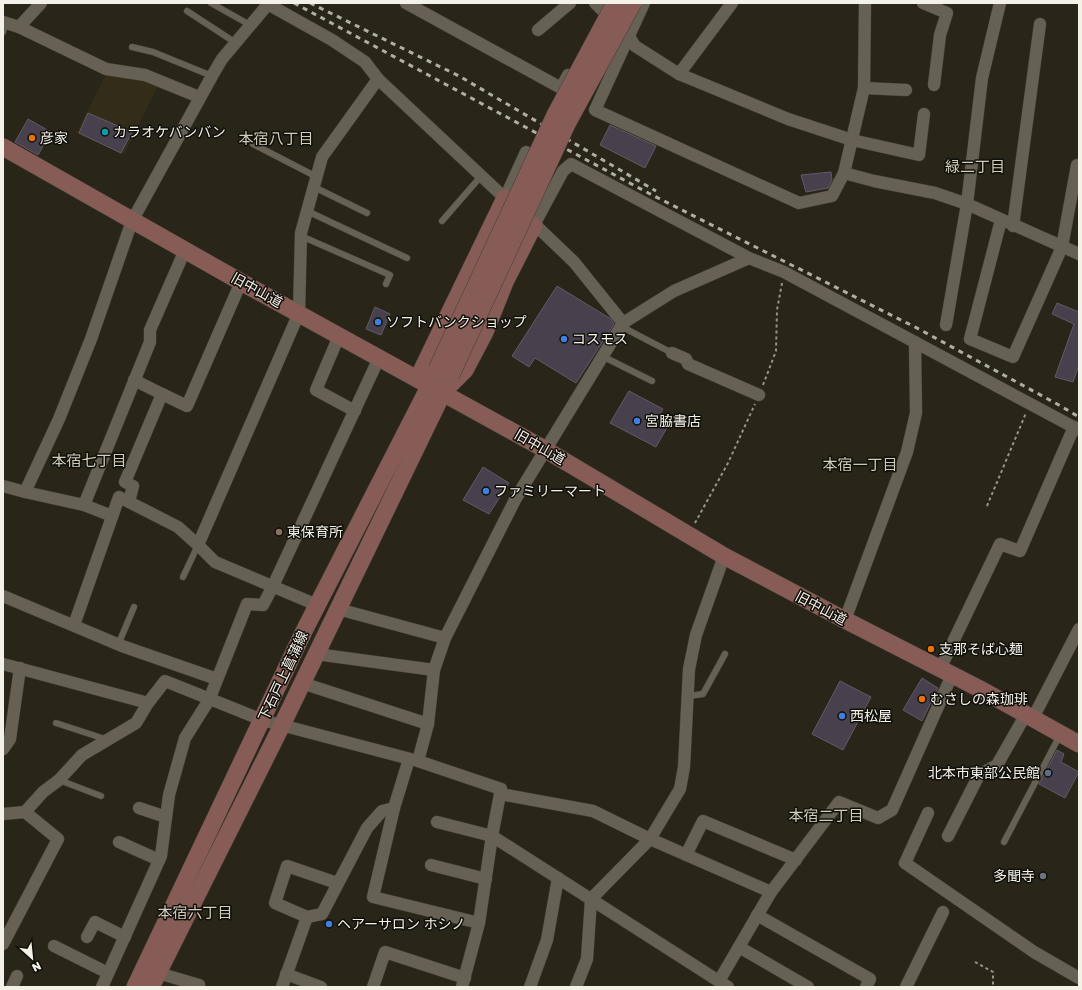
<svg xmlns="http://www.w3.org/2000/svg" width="1082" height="990" font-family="'Golos Text','Noto Sans JP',sans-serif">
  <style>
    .built { fill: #322c19 }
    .building { fill: #48414d; stroke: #615a67 }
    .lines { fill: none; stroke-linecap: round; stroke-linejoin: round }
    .service-casing { stroke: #444036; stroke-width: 7 }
    .minor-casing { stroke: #444036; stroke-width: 13 }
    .secondary-casing { stroke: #444036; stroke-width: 18 }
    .path { stroke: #97948a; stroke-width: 2; stroke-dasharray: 3 3; stroke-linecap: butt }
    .service { stroke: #666154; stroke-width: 6 }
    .minor { stroke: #666154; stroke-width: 12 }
    .secondary { stroke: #875c57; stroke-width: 17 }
    .rail { stroke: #b1aea5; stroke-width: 3; stroke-dasharray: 5 5; stroke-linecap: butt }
    .secondary-bridge-casing { stroke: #444036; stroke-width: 18; stroke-linecap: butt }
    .secondary-bridge { stroke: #875c57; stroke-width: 17 }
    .culture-dot { fill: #0f9aa8; stroke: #100f09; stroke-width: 1.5 }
    .food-dot { fill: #e8710a; stroke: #100f09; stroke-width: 1.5 }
    .shop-dot { fill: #3f7fe0; stroke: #100f09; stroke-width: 1.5 }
    .education-dot { fill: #8d6e63; stroke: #100f09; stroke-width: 1.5 }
    .service-dot { fill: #5c6f8a; stroke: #100f09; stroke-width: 1.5 }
    .worship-dot { fill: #6b7280; stroke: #100f09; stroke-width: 1.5 }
    .labels { text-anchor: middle; stroke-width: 3; stroke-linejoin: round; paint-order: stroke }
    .poi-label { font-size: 14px; fill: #f4f1e9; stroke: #100f09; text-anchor: start }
    .street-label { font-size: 14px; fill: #f4f1e9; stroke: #100f09 }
    .neighbourhood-label { font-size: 15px; fill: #d1ccbc; stroke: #100f09 }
  </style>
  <rect width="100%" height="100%" fill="#292519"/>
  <path class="built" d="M 106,74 L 159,84 L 124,155 L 76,133 Z"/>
  <g class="building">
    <path d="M 88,113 L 132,132 L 121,153 L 79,133 Z"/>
    <path d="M 28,119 L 51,132 L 38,155 L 15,142 Z"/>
    <path d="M 610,125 L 656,146 L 645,168 L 600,145 Z"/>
    <path d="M 831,172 L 832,180 L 828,188 L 806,192 L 801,175 Z"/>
    <path d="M 557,286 L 611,319 L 614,324 L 576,383 L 535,358 L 529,367 L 512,356 Z"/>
    <path d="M 1057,303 L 1079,312 L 1079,365 L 1073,382 L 1055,377 L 1074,324 L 1052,314 Z"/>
    <path d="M 375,307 L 390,314 L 381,335 L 366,329 Z"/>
    <path d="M 629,391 L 663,409 L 658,418 L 669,424 L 656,447 L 610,423 Z"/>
    <path d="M 483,467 L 509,483 L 489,514 L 463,500 Z"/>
    <path d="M 922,678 L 938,688 L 922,721 L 903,710 Z"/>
    <path d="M 840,681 L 871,697 L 843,750 L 812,734 Z"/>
    <path d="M 1057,750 L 1064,754 L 1061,762 L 1079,772 L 1065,798 L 1039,784 Z"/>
  </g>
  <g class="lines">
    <defs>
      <g id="service">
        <path d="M 211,3 L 250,25"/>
        <path d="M 187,11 L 236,43"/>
        <path d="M 3,32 L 5,23"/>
        <path d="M 132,47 L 153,52 L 212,76"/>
        <path d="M 253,144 L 317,177"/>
        <path d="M 314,187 L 367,213"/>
        <path d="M 307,211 L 407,258"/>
        <path d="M 442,221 L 482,175"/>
        <path d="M 301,236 L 390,275 L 386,284"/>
        <path d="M 623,323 L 628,330 L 672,353"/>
        <path d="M 604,357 L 652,381"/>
        <path d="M 183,577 L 198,545"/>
        <path d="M 118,645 L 134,607"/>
        <path d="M 689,696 L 703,694 L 725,654"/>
        <path d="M 56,723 L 108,740"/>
        <path d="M 59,780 L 101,796"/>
        <path d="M 1004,842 L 1060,735"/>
      </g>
      <g id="minor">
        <path d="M 266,3 L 332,40 L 365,62 L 378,79 L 510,203"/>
        <path d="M 406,3 L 561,88 L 568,75"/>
        <path d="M 595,3 L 628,35 L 635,46 L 679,74 L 788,119 L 852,140 L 919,155 L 924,114"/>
        <path d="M 644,3 L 595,110 L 799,203 L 832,196 L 844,173 L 864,88 L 865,3"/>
        <path d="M 923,3 L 947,13 L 940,35 L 934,85"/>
        <path d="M 3,22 L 19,27 L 106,69 L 145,75 L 199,97"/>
        <path d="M 19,27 L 41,3"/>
        <path d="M 538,30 L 570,3"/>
        <path d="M 679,74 L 732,3"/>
        <path d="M 864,88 L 906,90"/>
        <path d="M 844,173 L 874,181 L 935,193 L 967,204 L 1079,254"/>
        <path d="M 505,198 L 526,152 L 542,160"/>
        <path d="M 529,219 L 574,262 L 623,323"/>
        <path d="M 1001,220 L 970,339 L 1013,357 L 1062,247 L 1077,165"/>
        <path d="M 534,225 L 563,171 L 571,164 L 749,258 L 784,272 L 1079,430"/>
        <path d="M 1013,226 L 1040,24"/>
        <path d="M 946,325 L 967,204 L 982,78 L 1000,3"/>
        <path d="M 339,336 L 316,390 L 355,411"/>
        <path d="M 672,353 L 686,359 L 688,364 L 759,395"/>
        <path d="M 134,380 L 162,394"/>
        <path d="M 3,486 L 25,492 L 59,419 L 91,339 L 132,221 L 212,76 L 222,59 L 269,3"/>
        <path d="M 25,492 L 84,505"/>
        <path d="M 129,502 L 178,527 L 198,545"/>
        <path d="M 112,516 L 84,505 L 150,342 L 150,330 L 185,250"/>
        <path d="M 3,596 L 122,646 L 217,679"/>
        <path d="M 317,605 L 215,562 L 198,545 L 299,313 L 301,233 L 322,157 L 378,79"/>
        <path d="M 338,609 L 445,638"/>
        <path d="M 845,620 L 907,452 L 916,413 L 915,342"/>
        <path d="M 74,625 L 119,497 L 129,502 L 133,486 L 125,482 L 162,394 L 187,406 L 241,282"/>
        <path d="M 316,654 L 434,670"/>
        <path d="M 3,664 L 148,703"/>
        <path d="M 940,669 L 1000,544 L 1020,551 L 1074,427"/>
        <path d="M 302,683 L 428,724"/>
        <path d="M 1033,718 L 1079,629"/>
        <path d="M 3,749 L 10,739 L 20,668"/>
        <path d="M 409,759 L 394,808 L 373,897 L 479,923"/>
        <path d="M 418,761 L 428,724 L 434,670 L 445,638 L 516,498 L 623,323 L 674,291 L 749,258"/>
        <path d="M 500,794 L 593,811 L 650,839 L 771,892"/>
        <path d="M 139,808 L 166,817"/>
        <path d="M 25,812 L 43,792 L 59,780 L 82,755 L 136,723 L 148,703 L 165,681 L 262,720 L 418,761 L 501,789 L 492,836 L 479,923 L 462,987"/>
        <path d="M 928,813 L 905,863 L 1034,952 L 1079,978"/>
        <path d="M 3,814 L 25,812 L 58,839 L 3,944"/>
        <path d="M 437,822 L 492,836 L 728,987"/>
        <path d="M 948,836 L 979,775 L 997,765 L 1026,714"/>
        <path d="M 119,842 L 159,860"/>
        <path d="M 686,855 L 703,821 L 796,860"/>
        <path d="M 431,865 L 486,879"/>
        <path d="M 337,883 L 287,866 L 275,903 L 307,917 L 322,914 L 367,828 L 382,811 L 394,808"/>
        <path d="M 757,915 L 870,979 L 866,987"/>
        <path d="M 87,937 L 95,922 L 125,937"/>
        <path d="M 54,946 L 108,973"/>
        <path d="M 739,947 L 808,987"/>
        <path d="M 158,973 L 199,985 L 199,987"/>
        <path d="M 286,974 L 321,987"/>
        <path d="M 719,981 L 771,892 L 839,802 L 878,818 L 892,810 L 952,675"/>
        <path d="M 12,987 L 17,976"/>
        <path d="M 102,987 L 161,856 L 169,795 L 185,738 L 209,700 L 247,604 L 263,605 L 273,586 L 379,358"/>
        <path d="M 282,987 L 307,917"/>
        <path d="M 373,987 L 385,952 L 465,978"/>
        <path d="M 530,987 L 547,940 L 558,878"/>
        <path d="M 576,987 L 587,959 L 591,899 L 650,839 L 680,789 L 684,767 L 689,669 L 696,635 L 724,556"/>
        <path d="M 906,987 L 943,912"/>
      </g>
      <g id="secondary">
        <path d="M 3,147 L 241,282 L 546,450 L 724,556 L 845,620 L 980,689 L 1079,744"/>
        <path d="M 418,378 L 505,198"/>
        <path d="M 445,390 L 465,370 L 485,332 L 505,282 L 534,225"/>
        <path d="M 135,987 L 303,633 L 435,375"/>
        <path d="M 151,987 L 282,725 L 448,382"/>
      </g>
    </defs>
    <use href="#service" class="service-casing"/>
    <use href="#minor" class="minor-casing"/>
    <use href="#secondary" class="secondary-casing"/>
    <g class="path">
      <path d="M 763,385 L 776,351 L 777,310 L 782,283"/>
      <path d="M 987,506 L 1026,413"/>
      <path d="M 695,523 L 728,463 L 755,404"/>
      <path d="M 975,962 L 993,972 L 993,987"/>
    </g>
    <use href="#service" class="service"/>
    <use href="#minor" class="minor"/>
    <use href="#secondary" class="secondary"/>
    <g class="rail">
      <path d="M 294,3 L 652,195 L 915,327 L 1059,405 L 1079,417"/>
      <path d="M 310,3 L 459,76 L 656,191"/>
    </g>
    <defs>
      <g id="secondary-bridge">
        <path d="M 437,369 L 555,115 L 615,3"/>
        <path d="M 451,375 L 567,124 L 633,3"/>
      </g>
    </defs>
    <use href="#secondary-bridge" class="secondary-bridge-casing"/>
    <use href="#secondary-bridge" class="secondary-bridge"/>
  </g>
  <circle class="culture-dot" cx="105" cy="132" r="4"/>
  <g class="food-dot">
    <circle cx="32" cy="138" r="4"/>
    <circle cx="931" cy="649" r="4"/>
    <circle cx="922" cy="699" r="4"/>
  </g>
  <g class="shop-dot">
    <circle cx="378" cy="322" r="4"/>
    <circle cx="564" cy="339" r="4"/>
    <circle cx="637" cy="421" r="4"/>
    <circle cx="486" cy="491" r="4"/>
    <circle cx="842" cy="716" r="4"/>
    <circle cx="329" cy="924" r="4"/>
  </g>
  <circle class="education-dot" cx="279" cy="532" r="4"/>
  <circle class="service-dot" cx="1048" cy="773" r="4"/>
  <circle class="worship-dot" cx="1043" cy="876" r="4"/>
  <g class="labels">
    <g class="poi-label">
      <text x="113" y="137">カラオケバンバン</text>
      <text x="40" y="143">彦家</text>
      <text x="386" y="327">ソフトバンクショップ</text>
      <text x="572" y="344">コスモス</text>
      <text x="645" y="426">宮脇書店</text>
      <text x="494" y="496">ファミリーマート</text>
      <text x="287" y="537">東保育所</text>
      <text x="939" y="654">支那そば心麺</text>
      <text x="930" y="704">むさしの森珈琲</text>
      <text x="850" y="721">西松屋</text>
      <text x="1040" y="778" text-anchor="end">北本市東部公民館</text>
      <text x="1035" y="881" text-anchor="end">多聞寺</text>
      <text x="337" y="929">ヘアーサロン ホシノ</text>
    </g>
    <g class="street-label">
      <text transform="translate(257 290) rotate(29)" y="5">旧中山道</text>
      <text transform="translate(540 447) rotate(30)" y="5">旧中山道</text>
      <text transform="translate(821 608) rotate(28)" y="5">旧中山道</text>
      <text transform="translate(283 676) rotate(-65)" y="5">下石戸上菖蒲線</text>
    </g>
    <g class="neighbourhood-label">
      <text x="276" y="144">本宿八丁目</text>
      <text x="975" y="172">緑二丁目</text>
      <text x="89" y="466">本宿七丁目</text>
      <text x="860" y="470">本宿一丁目</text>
      <text x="826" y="821">本宿二丁目</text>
      <text x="195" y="918">本宿六丁目</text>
    </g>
  </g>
  <rect width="1082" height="990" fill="none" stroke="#f4f1e9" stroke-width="8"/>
  <g transform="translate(32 958) rotate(153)" stroke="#100f09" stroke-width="3" paint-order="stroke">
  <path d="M0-3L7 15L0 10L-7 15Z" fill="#f4f1e9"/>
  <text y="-6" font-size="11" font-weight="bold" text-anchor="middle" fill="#f4f1e9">N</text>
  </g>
</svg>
